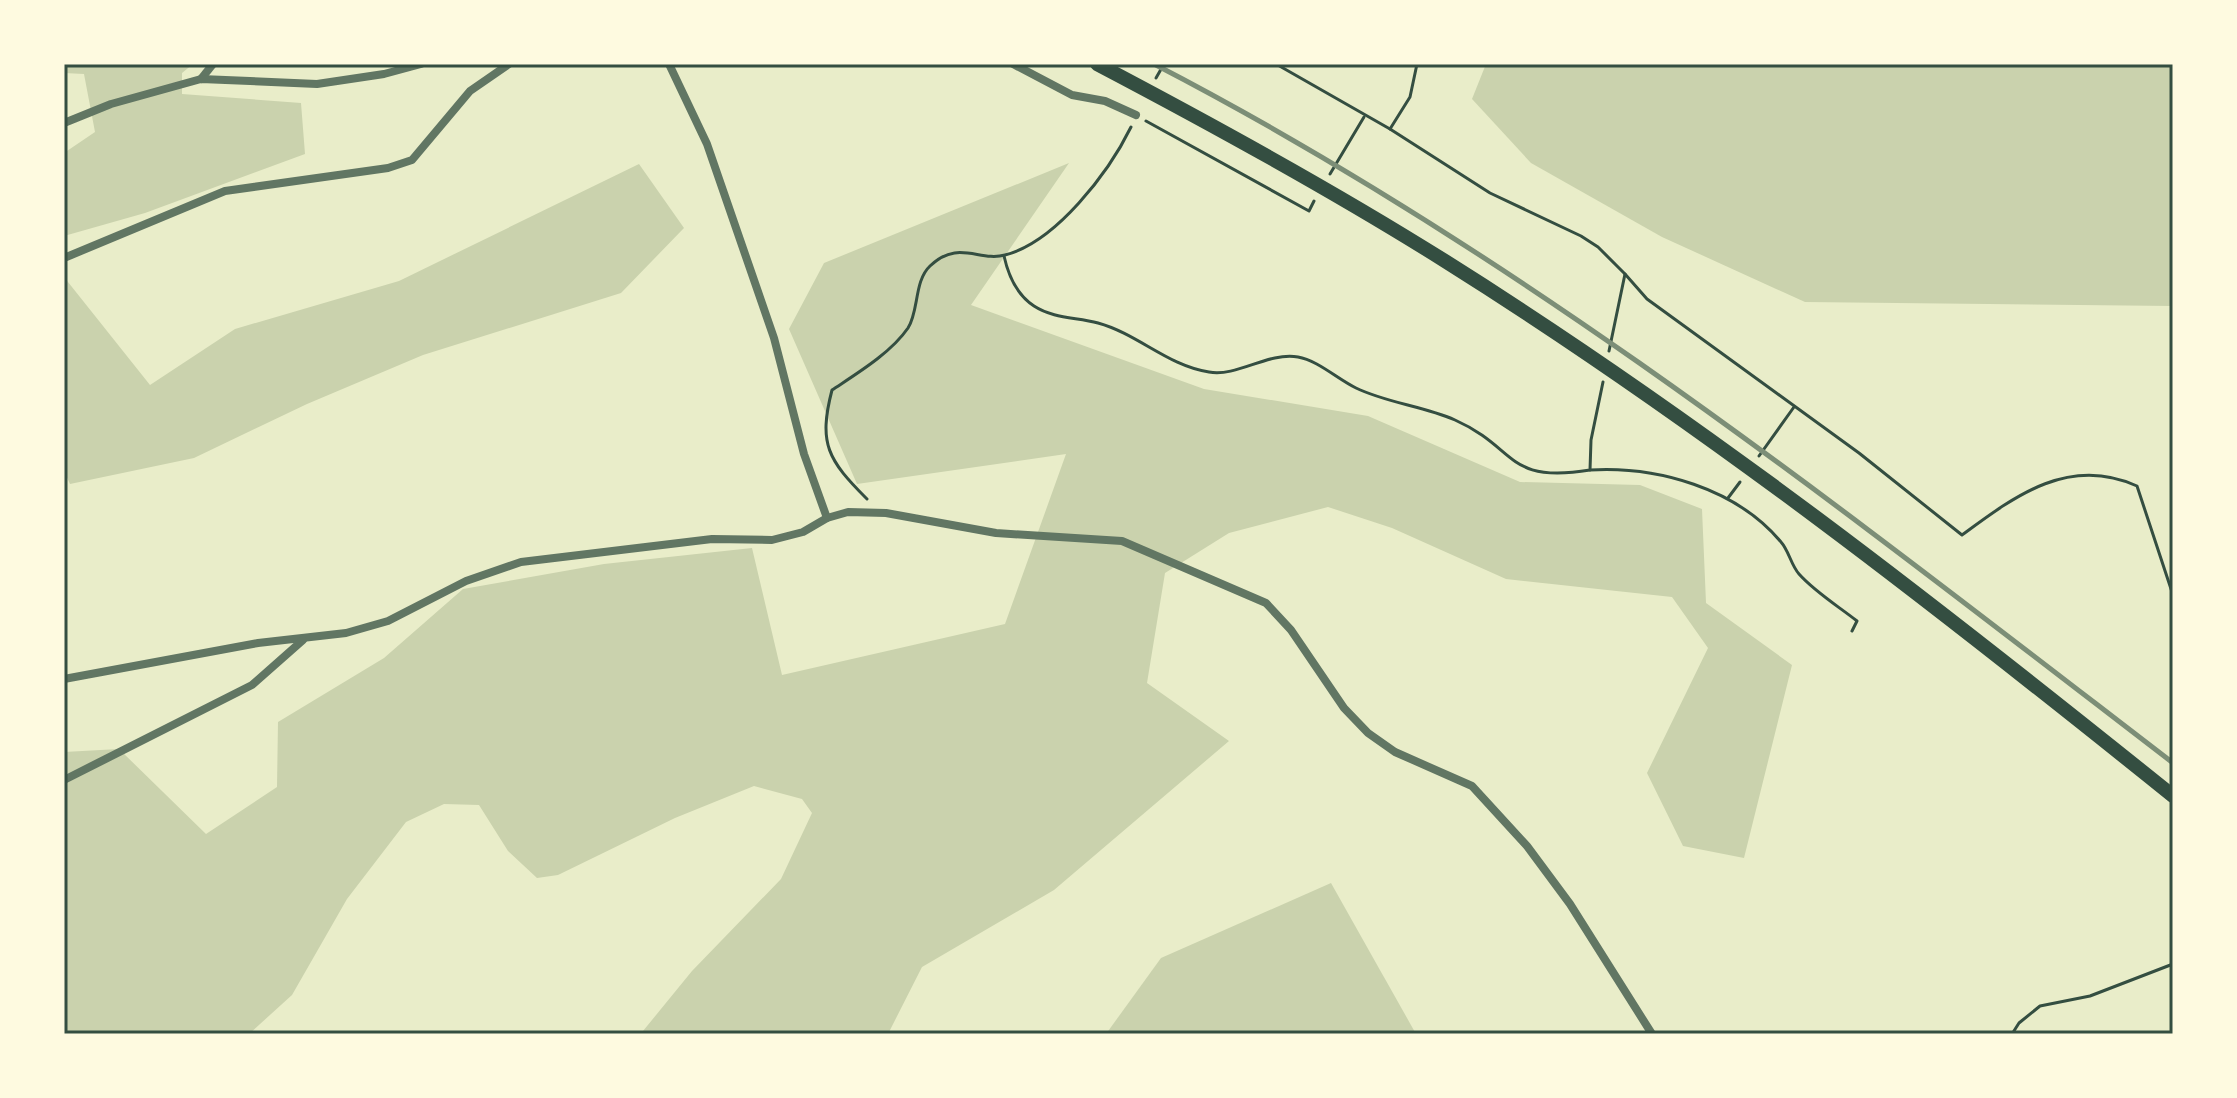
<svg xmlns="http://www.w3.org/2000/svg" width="2237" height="1098" font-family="'Fira Sans Condensed',sans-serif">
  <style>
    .green { fill: #cad2ad }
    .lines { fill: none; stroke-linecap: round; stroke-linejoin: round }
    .path { stroke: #344e41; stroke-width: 3 }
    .minor { stroke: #617663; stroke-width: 8 }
    .trunk { stroke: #344e41; stroke-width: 14 }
    .rail { stroke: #7c8e77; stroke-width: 5 }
    .neatline { fill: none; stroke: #344e41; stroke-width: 3 }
  </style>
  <rect width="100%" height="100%" fill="#e9edc9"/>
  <g class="green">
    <path d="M 64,64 L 193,64 L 182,73 L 182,94 L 301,103 L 305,154 L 145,213 L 64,236 L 64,153 L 95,132 L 84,74 L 64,73 Z"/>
    <path d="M 1486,64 L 2173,64 L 2173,306 L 1805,302 L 1662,237 L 1531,163 L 1472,99 Z"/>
    <path d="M 1069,163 L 971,305 L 1204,389 L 1368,416 L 1520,482 L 1640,485 L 1702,509 L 1706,603 L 1792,665 L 1744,858 L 1683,846 L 1647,773 L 1708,648 L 1672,597 L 1506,579 L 1392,528 L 1328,507 L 1229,533 L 1165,573 L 1147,683 L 1229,741 L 1054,890 L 922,967 L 888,1034 L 634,1034 L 643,1031 L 692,971 L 781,879 L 812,813 L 802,799 L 754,786 L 675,818 L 558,875 L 537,878 L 508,851 L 479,805 L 444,804 L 406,822 L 347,899 L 292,995 L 249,1034 L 64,1034 L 64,752 L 119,749 L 206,834 L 277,787 L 278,722 L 384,658 L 463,589 L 604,564 L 752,548 L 782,675 L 1005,624 L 1066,454 L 857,484 L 789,329 L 824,263 Z"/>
    <path d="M 639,164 L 684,228 L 621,293 L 423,355 L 307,404 L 194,458 L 70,484 L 64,471 L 64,277 L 150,385 L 235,329 L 399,281 Z"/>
    <path d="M 1331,883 L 1416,1034 L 1106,1034 L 1161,958 Z"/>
  </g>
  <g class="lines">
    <g class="path">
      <path d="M 1276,64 L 1390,129 L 1490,193 L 1581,236 L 1598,247 L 1625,274 L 1609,351"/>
      <path d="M 1156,78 L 1164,64"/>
      <path d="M 1146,121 L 1309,211 L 1314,201"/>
      <path d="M 1390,129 L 1410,97 L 1417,64"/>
      <path d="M 1330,174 L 1364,117"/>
      <path d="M 1004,256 C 1008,274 1017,295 1034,306 C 1054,319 1077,317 1098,323 C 1138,334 1168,366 1209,372 C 1238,377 1267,352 1298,357 C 1317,360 1339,380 1356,388 C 1387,403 1423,406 1455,420 C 1518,448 1505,484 1590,470 L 1591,440 L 1603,382"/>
      <path d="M 1625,274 L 1647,299 L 1859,453 L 1962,535 C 2015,496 2069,455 2137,486 L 2173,595"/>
      <path d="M 1759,456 L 1794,407"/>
      <path d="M 1590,470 C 1657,466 1736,488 1781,542 C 1789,551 1791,565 1799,574 C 1815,592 1838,606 1857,621 L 1852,631"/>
      <path d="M 1728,498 L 1740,482"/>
      <path d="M 867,499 C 828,460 818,444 832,390 C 856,374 891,353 908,328 C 919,311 914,281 930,266 C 958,239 979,262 1005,255 C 1056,242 1109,172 1131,127"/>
      <path d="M 2012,1034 L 2019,1023 L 2040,1006 L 2090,996 L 2173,964"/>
    </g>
    <g class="minor">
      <path d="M 669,64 L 707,144 L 774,338 L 804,454 L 827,518"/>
      <path d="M 1013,64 L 1072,95 L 1105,101 L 1136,115"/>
      <path d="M 201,79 L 213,64"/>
      <path d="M 64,123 L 111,104 L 201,79 L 317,84 L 384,74 L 421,64"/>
      <path d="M 64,258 L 225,191 L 388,168 L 412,160 L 470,91 L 509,64"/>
      <path d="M 64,679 L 258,643 L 346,633 L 388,621 L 466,581 L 521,562 L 712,539 L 772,540 L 803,532 L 827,518 L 848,512 L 886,513 L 996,533 L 1122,541 L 1266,603 L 1291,630 L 1344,708 L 1368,733 L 1395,752 L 1472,786 L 1527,846 L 1570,904 L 1652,1034"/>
      <path d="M 64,780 L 252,685 L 303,640"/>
    </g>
    <path class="trunk" d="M 1097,64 C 1215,126 1332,190 1445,261 C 1700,421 1938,607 2173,796"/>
    <path class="rail" d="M 1154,64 C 1521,254 1846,512 2173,763"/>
  </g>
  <rect width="2237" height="1098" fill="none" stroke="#fefae0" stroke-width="132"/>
  <rect x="66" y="66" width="2105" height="966" class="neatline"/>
</svg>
